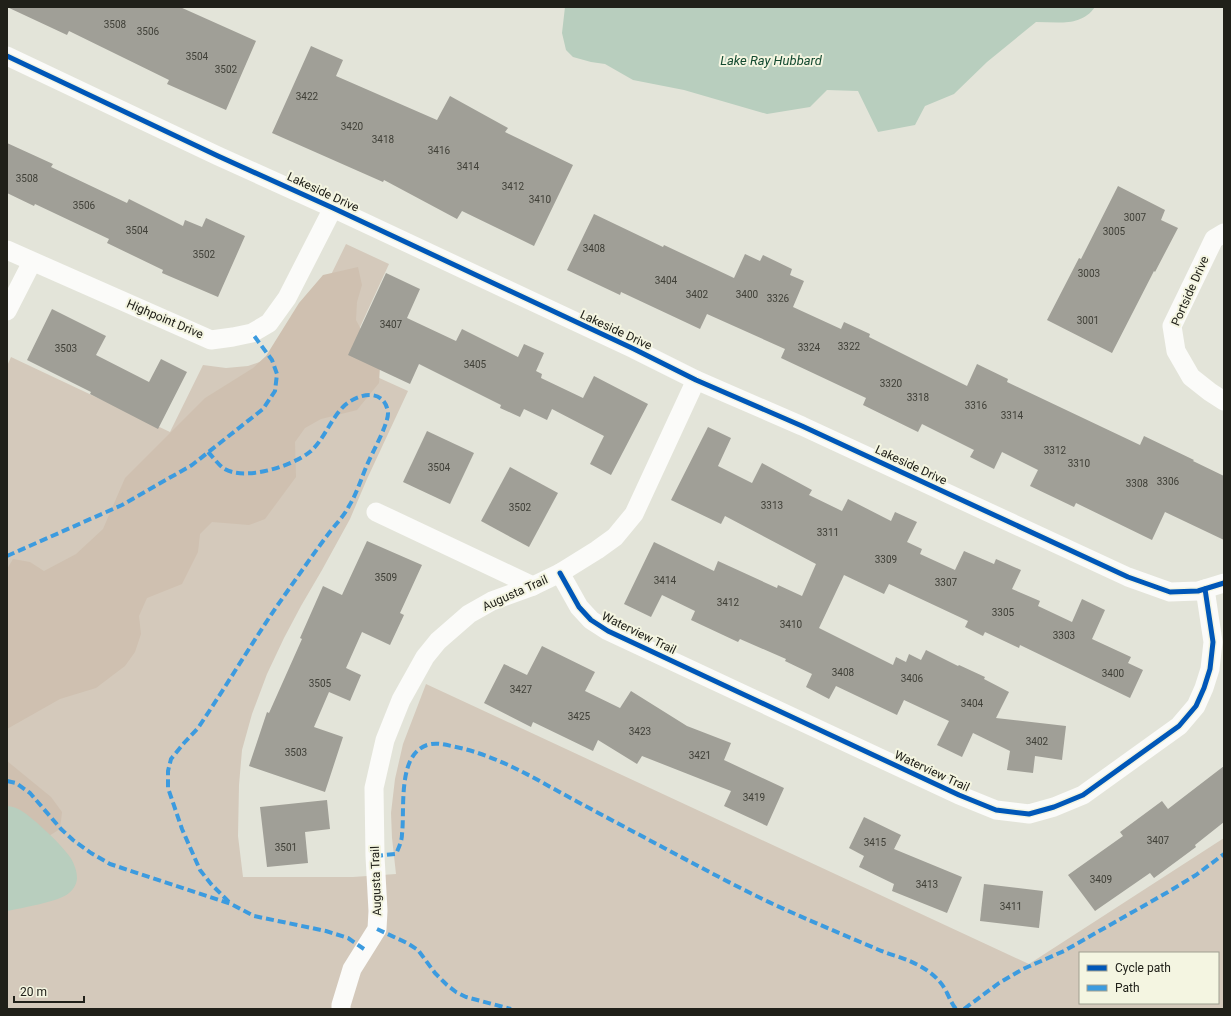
<svg xmlns="http://www.w3.org/2000/svg" width="1231" height="1016" font-family="Roboto,sans-serif">
  <style>
    .green { fill: #d4c9bb; fill-rule: evenodd }
    .forest { fill: #cfc0b0 }
    .water { fill: #b8cebe }
    .building { fill: #a09f97 }
    .lines { fill: none; stroke-linecap: round; stroke-linejoin: round }
    .minor { stroke: #fbfbf9; stroke-width: 19 }
    .quiet { stroke: #3c9bdf; stroke-width: 4; stroke-dasharray: 8 4; stroke-linecap: butt }
    .cycleway-casing { stroke: #f4f5e1; stroke-width: 8 }
    .cycleway { stroke: #0057b8; stroke-width: 5 }
    .labels { text-anchor: middle; stroke-width: 4; stroke-linejoin: round; paint-order: stroke }
    .number-label { font-size: 10px; fill: #404038 }
    .street-label { font-size: 12px; fill: #202019; stroke: #f4f5e1 }
    .water-label { font-size: 13px; font-style: italic; fill: #134a30; stroke: #f4f5e1 }
  </style>
  <rect width="100%" height="100%" fill="#e3e4d9"/>
  <path class="green" d="M 346,244 L 389,264 L 344,362 L 408,391 L 367,479 L 350,519 L 322,570 L 301,606 L 284,638 L 267,674 L 252,714 L 242,750 L 239,785 L 238,836 L 243,877 L 353,877 L 396,874 L 392,838 L 391,813 L 395,779 L 403,744 L 426,684 L 1029,964 L 1224,838 L 1224,1009 L 7,1009 L 7,366 L 11,357 L 170,432 L 203,365 L 226,368 L 248,366 L 268,359 L 309,320 ZM 1080,953 L 1218,953 L 1218,1003 L 1080,1003 Z"/>
  <g class="forest">
    <path d="M 358,267 L 362,285 L 357,302 L 356,320 L 380,366 L 379,383 L 357,410 L 321,419 L 305,428 L 295,442 L 296,477 L 265,519 L 249,525 L 212,522 L 200,534 L 198,552 L 182,584 L 147,598 L 139,616 L 141,634 L 135,652 L 125,666 L 96,688 L 60,699 L 7,729 L 7,569 L 13,559 L 30,562 L 44,571 L 76,554 L 103,529 L 125,478 L 205,398 L 253,368 L 266,356 L 299,303 L 323,275 Z"/>
    <path d="M 7,761 L 51,797 L 62,812 L 60,829 L 44,839 L 7,832 Z"/>
  </g>
  <g class="water">
    <path d="M 565,7 L 1095,7 C 1081,27 1058,22 1036,22 L 987,62 L 954,94 L 925,106 L 915,125 L 878,132 L 858,91 L 827,90 L 810,107 L 767,114 L 684,90 L 633,80 L 605,64 L 591,62 L 573,57 L 566,50 L 562,33 Z"/>
    <path d="M 7,806 C 10,806 13,807 16,808 C 29,813 62,845 70,857 C 74,863 77,871 77,878 C 77,884 73,890 69,893 C 59,902 21,908 7,911 Z"/>
  </g>
  <g class="building">
    <path d="M 7,7 L 180,7 L 256,41 L 226,110 L 167,84 L 169,80 L 69,31 L 67,35 Z"/>
    <path d="M 311,46 L 343,60 L 336,76 L 437,120 L 450,96 L 508,128 L 505,132 L 573,165 L 534,246 L 462,211 L 457,219 L 384,180 L 383,182 L 272,133 Z"/>
    <path d="M 7,143 L 53,164 L 51,167 L 127,203 L 129,199 L 183,226 L 185,220 L 202,227 L 206,218 L 245,236 L 218,297 L 162,273 L 163,270 L 107,243 L 109,239 L 35,204 L 34,206 L 7,193 Z"/>
    <path d="M 1118,186 L 1165,210 L 1161,220 L 1178,228 L 1155,272 L 1154,271 L 1112,353 L 1047,320 L 1079,258 L 1081,259 Z"/>
    <path d="M 594,214 L 663,247 L 664,245 L 734,278 L 745,254 L 760,261 L 763,255 L 792,269 L 790,275 L 804,281 L 793,307 L 841,329 L 844,322 L 870,334 L 869,337 L 967,386 L 977,364 L 1008,379 L 1007,382 L 1140,445 L 1144,436 L 1194,460 L 1193,461 L 1224,476 L 1224,540 L 1165,512 L 1152,540 L 1076,503 L 1074,507 L 1030,486 L 1038,470 L 1002,452 L 994,469 L 970,457 L 974,450 L 922,424 L 918,432 L 863,405 L 866,398 L 781,358 L 785,349 L 707,314 L 700,329 L 621,292 L 620,295 L 567,270 Z"/>
    <path d="M 386,273 L 420,289 L 407,318 L 456,341 L 462,329 L 518,357 L 524,344 L 544,353 L 536,371 L 542,374 L 541,378 L 583,398 L 594,376 L 648,404 L 611,475 L 590,464 L 604,436 L 552,409 L 547,420 L 524,409 L 520,417 L 500,408 L 501,405 L 419,364 L 410,384 L 348,355 Z"/>
    <path d="M 52,309 L 106,336 L 96,355 L 149,382 L 161,359 L 187,372 L 158,429 L 90,394 L 91,392 L 27,360 Z"/>
    <path d="M 708,427 L 731,438 L 718,466 L 752,483 L 762,463 L 812,490 L 809,495 L 842,511 L 848,499 L 891,521 L 895,512 L 917,522 L 907,542 L 922,549 L 920,554 L 955,570 L 964,551 L 994,564 L 996,559 L 1021,570 L 1012,589 L 1040,601 L 1038,606 L 1072,622 L 1082,599 L 1105,610 L 1092,639 L 1131,657 L 1128,663 L 1143,670 L 1130,698 L 1020,645 L 1019,648 L 985,632 L 983,636 L 965,627 L 968,621 L 889,584 L 884,594 L 844,575 L 819,628 L 893,665 L 896,657 L 906,662 L 909,654 L 921,660 L 926,650 L 958,666 L 959,665 L 985,677 L 984,679 L 1009,692 L 996,718 L 1066,726 L 1062,760 L 1035,756 L 1033,773 L 1007,770 L 1010,751 L 973,733 L 962,757 L 937,745 L 949,721 L 904,700 L 897,715 L 836,686 L 829,699 L 806,687 L 812,674 L 785,661 L 786,659 L 740,639 L 738,642 L 691,620 L 695,611 L 662,595 L 651,617 L 624,604 L 654,542 L 714,571 L 718,561 L 777,588 L 778,585 L 802,596 L 816,564 L 725,516 L 721,524 L 671,500 Z"/>
    <path d="M 427,431 L 474,453 L 450,504 L 403,482 Z"/>
    <path d="M 510,467 L 558,493 L 529,547 L 481,521 Z"/>
    <path d="M 367,541 L 422,565 L 400,613 L 404,615 L 390,645 L 362,632 L 346,668 L 361,675 L 350,701 L 329,692 L 314,727 L 343,737 L 325,792 L 249,766 L 267,712 L 269,713 L 302,639 L 300,638 L 323,586 L 342,595 Z"/>
    <path d="M 542,646 L 595,672 L 585,691 L 620,708 L 631,691 L 687,726 L 731,743 L 724,760 L 784,788 L 767,826 L 724,806 L 731,791 L 642,756 L 637,764 L 598,740 L 593,751 L 533,722 L 531,727 L 484,703 L 504,664 L 527,675 Z"/>
    <path d="M 1224,766 L 1224,822 L 1195,845 L 1196,847 L 1154,878 L 1150,873 L 1095,911 L 1068,875 L 1123,836 L 1120,832 L 1162,801 L 1168,809 Z"/>
    <path d="M 327,800 L 330,829 L 305,832 L 308,863 L 267,867 L 260,807 Z"/>
    <path d="M 864,817 L 901,835 L 894,849 L 962,877 L 947,913 L 892,891 L 894,884 L 859,867 L 864,856 L 849,848 Z"/>
    <path d="M 984,884 L 1043,891 L 1039,928 L 980,921 Z"/>
  </g>
  <g class="lines">
    <g class="minor">
      <path d="M 7,56 L 218,156 L 333,208 L 634,349 L 696,380 L 802,426 L 1128,577 L 1170,592 L 1198,591 L 1224,583"/>
      <path d="M 1224,233 L 1214,239 L 1172,326 L 1176,351 L 1191,377 L 1210,392 L 1224,401"/>
      <path d="M 7,250 L 211,340 L 233,337 L 252,333 L 269,323 L 287,298 L 333,208"/>
      <path d="M 7,311 L 32,262"/>
      <path d="M 376,512 L 533,586"/>
      <path d="M 560,573 L 579,607 L 591,620 L 608,631 L 959,795 L 996,810 L 1029,814 L 1054,807 L 1083,795 L 1179,726 L 1196,706 L 1204,688 L 1210,669 L 1213,642 L 1205,589"/>
      <path d="M 341,1009 L 341,1005 L 352,969 L 377,929 L 378,911 L 375,856 L 374,788 L 385,740 L 401,700 L 425,657 L 438,641 L 469,614 L 492,601 L 533,586 L 560,573 L 597,550 L 615,537 L 634,514 L 696,380"/>
    </g>
    <g class="quiet">
      <path d="M 208,452 C 213,457 218,464 223,468 C 244,482 293,466 311,451 C 325,438 331,418 345,405 C 359,393 384,388 388,412 C 389,423 372,453 367,465 C 361,479 357,493 349,506 C 344,516 336,524 329,533 C 311,557 294,582 277,606 C 250,646 225,688 198,728 L 184,743 L 171,759 L 168,771 L 168,788 L 182,829 L 200,870 L 211,884 L 231,904"/>
      <path d="M 7,556 L 122,505 L 192,465 L 263,409 L 275,391 L 277,374 L 272,360 L 252,333"/>
      <path d="M 7,781 L 16,783 L 30,793 L 61,829 L 73,840 L 91,853 L 110,864 L 231,904 L 254,916 L 326,931 L 348,938 L 364,949"/>
      <path d="M 375,856 L 396,854 C 399,847 402,841 402,834 C 405,809 397,755 427,745 C 437,742 446,745 456,747 C 484,753 510,765 536,779 C 579,803 623,826 666,849 C 702,868 737,887 773,904 C 808,920 844,935 879,950 C 891,955 905,958 916,964 C 930,971 941,980 947,993 C 950,999 952,1004 956,1009"/>
      <path d="M 377,929 L 407,943 L 418,950 L 435,973 L 447,985 L 456,992 L 466,997 L 511,1009"/>
      <path d="M 964,1009 L 999,983 L 1023,969 L 1064,951 L 1168,892 L 1196,875 L 1224,854"/>
    </g>
    <defs>
      <g id="cycleway">
        <path d="M 7,56 L 218,156 L 333,208 L 634,349 L 696,380 L 802,426 L 1128,577 L 1170,592 L 1198,591 L 1224,583"/>
        <path d="M 560,573 L 579,607 L 591,620 L 608,631 L 959,795 L 996,810 L 1029,814 L 1054,807 L 1083,795 L 1179,726 L 1196,706 L 1204,688 L 1210,669 L 1213,642 L 1205,589"/>
      </g>
    </defs>
    <use href="#cycleway" class="cycleway-casing"/>
    <use href="#cycleway" class="cycleway"/>
  </g>
  <g class="labels">
    <g class="number-label">
      <text x="115" y="28">3508</text>
      <text x="148" y="35">3506</text>
      <text x="197" y="60">3504</text>
      <text x="226" y="73">3502</text>
      <text x="307" y="100">3422</text>
      <text x="352" y="130">3420</text>
      <text x="383" y="143">3418</text>
      <text x="439" y="154">3416</text>
      <text x="468" y="170">3414</text>
      <text x="27" y="182">3508</text>
      <text x="513" y="190">3412</text>
      <text x="540" y="203">3410</text>
      <text x="84" y="209">3506</text>
      <text x="1135" y="221">3007</text>
      <text x="137" y="234">3504</text>
      <text x="1114" y="235">3005</text>
      <text x="594" y="252">3408</text>
      <text x="204" y="258">3502</text>
      <text x="1089" y="277">3003</text>
      <text x="666" y="284">3404</text>
      <text x="697" y="298">3402</text>
      <text x="747" y="298">3400</text>
      <text x="778" y="302">3326</text>
      <text x="1088" y="324">3001</text>
      <text x="391" y="328">3407</text>
      <text x="849" y="350">3322</text>
      <text x="809" y="351">3324</text>
      <text x="66" y="352">3503</text>
      <text x="475" y="368">3405</text>
      <text x="891" y="387">3320</text>
      <text x="918" y="401">3318</text>
      <text x="976" y="409">3316</text>
      <text x="1012" y="419">3314</text>
      <text x="1055" y="454">3312</text>
      <text x="1079" y="467">3310</text>
      <text x="439" y="471">3504</text>
      <text x="1168" y="485">3306</text>
      <text x="1137" y="487">3308</text>
      <text x="772" y="509">3313</text>
      <text x="520" y="511">3502</text>
      <text x="828" y="536">3311</text>
      <text x="886" y="563">3309</text>
      <text x="386" y="581">3509</text>
      <text x="665" y="584">3414</text>
      <text x="946" y="586">3307</text>
      <text x="728" y="606">3412</text>
      <text x="1003" y="616">3305</text>
      <text x="791" y="628">3410</text>
      <text x="1064" y="639">3303</text>
      <text x="843" y="676">3408</text>
      <text x="1113" y="677">3400</text>
      <text x="912" y="682">3406</text>
      <text x="320" y="687">3505</text>
      <text x="521" y="693">3427</text>
      <text x="972" y="707">3404</text>
      <text x="579" y="720">3425</text>
      <text x="640" y="735">3423</text>
      <text x="1037" y="745">3402</text>
      <text x="296" y="756">3503</text>
      <text x="700" y="759">3421</text>
      <text x="754" y="801">3419</text>
      <text x="1158" y="844">3407</text>
      <text x="875" y="846">3415</text>
      <text x="286" y="851">3501</text>
      <text x="1101" y="883">3409</text>
      <text x="927" y="888">3413</text>
      <text x="1011" y="910">3411</text>
    </g>
    <g class="street-label">
      <text transform="translate(323 192) rotate(25)" y="4">Lakeside Drive</text>
      <text transform="translate(1190 291) rotate(-66)" y="4">Portside Drive</text>
      <text transform="translate(165 319) rotate(23)" y="4">Highpoint Drive</text>
      <text transform="translate(616 330) rotate(25)" y="4">Lakeside Drive</text>
      <text transform="translate(911 465) rotate(25)" y="4">Lakeside Drive</text>
      <text transform="translate(515 593) rotate(-24)" y="4">Augusta Trail</text>
      <text transform="translate(639 633) rotate(26)" y="4">Waterview Trail</text>
      <text transform="translate(932 771) rotate(25)" y="4">Waterview Trail</text>
      <text transform="translate(376 881) rotate(-92)" y="4">Augusta Trail</text>
    </g>
    <g class="water-label">
      <text x="771" y="65">Lake Ray Hubbard</text>
    </g>
  </g>
  <rect width="1231" height="1016" fill="none" stroke="#202019" stroke-width="16"/>
  <rect x="1079" y="952" width="140" height="52" fill="#f4f5e1" stroke="#9fa091"/>
  <rect x="1087" y="965" width="20" height="6" fill="#0057b8" stroke="#9fa091"/>
  <text x="1115" y="972" font-size="12" fill="#202019">Cycle path</text>
  <rect x="1087" y="985" width="20" height="6" fill="#3c9bdf" stroke="#9fa091"/>
  <text x="1115" y="992" font-size="12" fill="#202019">Path</text>
  <path d="M14 996v6h70v-6" fill="none" stroke="#202019" stroke-width="2"/>
  <text x="20" y="996" font-size="12" fill="#202019" stroke="#f4f5e1" stroke-width="3" paint-order="stroke">20 m</text>
</svg>
